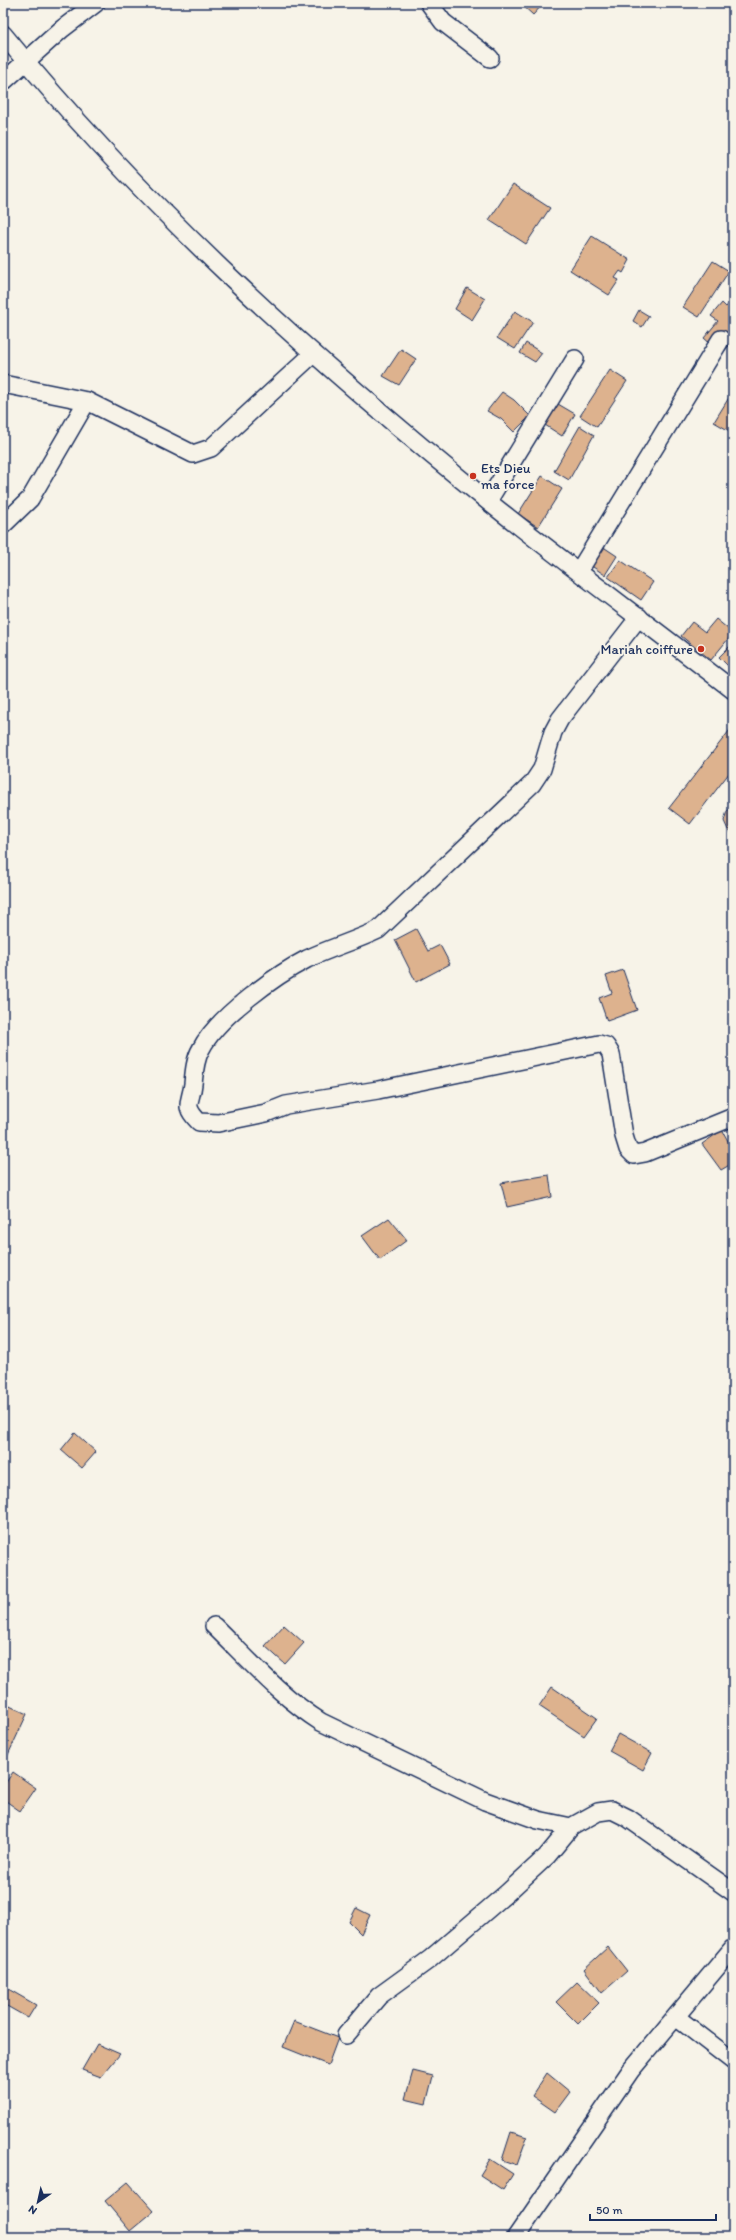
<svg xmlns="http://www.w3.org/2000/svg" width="736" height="2240" font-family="Itim,sans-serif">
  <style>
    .building { fill: #ddb28e; stroke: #1b2f5e }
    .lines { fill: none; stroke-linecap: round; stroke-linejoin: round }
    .street-casing { stroke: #1b2f5e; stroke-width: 20 }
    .street { stroke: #f7f3e8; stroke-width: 17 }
    .poi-dot { fill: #c8321e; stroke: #f7f3e8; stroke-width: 1.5 }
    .labels { text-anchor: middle; stroke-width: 4; stroke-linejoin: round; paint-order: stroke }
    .poi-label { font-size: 14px; fill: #1b2f5e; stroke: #f7f3e8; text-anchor: start }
  </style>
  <rect width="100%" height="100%" fill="#f7f3e8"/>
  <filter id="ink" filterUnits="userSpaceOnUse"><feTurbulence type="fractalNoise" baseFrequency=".025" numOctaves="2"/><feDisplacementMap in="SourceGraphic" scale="8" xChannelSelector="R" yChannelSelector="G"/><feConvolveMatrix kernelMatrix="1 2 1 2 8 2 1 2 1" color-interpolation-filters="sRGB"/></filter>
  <g filter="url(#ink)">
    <g class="building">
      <path d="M 520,3 L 544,3 L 533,15 Z"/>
      <path d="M 513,184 L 550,208 L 526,244 L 489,220 Z"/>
      <path d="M 592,236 L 630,260 L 623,273 L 620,271 L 615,278 L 619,280 L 609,295 L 570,270 Z"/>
      <path d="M 713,261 L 729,271 L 699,317 L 683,307 Z"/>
      <path d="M 467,288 L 485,299 L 472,320 L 455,309 Z"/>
      <path d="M 733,299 L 733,341 L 722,354 L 704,338 L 718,321 L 711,316 L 722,303 L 726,307 Z"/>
      <path d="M 639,310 L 649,316 L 642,327 L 633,321 Z"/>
      <path d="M 515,311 L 533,322 L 515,349 L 497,338 Z"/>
      <path d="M 526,343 L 542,353 L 535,362 L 520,353 Z"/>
      <path d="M 401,349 L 416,359 L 399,385 L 383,376 Z"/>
      <path d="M 610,370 L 627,381 L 597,427 L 580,416 Z"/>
      <path d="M 733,391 L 733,433 L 714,422 Z"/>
      <path d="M 502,392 L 514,400 L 530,416 L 514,432 L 501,419 L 487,411 Z"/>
      <path d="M 558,404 L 575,414 L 562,436 L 545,425 Z"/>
      <path d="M 580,426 L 594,435 L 569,480 L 554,471 Z"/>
      <path d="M 542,476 L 562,489 L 538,527 L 518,514 Z"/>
      <path d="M 602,546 L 617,556 L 605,575 L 590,565 Z"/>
      <path d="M 620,560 L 653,582 L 641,600 L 608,577 Z"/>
      <path d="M 716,619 L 733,633 L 711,660 L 681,636 L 692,622 L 705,632 Z"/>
      <path d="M 731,645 L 733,646 L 733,671 L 719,657 Z"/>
      <path d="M 733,712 L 733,721 L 729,717 Z"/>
      <path d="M 733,726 L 733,768 L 690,824 L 669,808 Z"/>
      <path d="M 733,807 L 733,834 L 728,830 L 724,821 L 727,811 Z"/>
      <path d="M 416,929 L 428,951 L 440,945 L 450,964 L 416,982 L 395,940 Z"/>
      <path d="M 623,970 L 637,1010 L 607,1021 L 599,998 L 612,993 L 606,976 Z"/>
      <path d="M 722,1130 L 733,1150 L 733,1163 L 721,1170 L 702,1144 Z"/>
      <path d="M 549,1175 L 552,1197 L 507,1207 L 501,1183 Z"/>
      <path d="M 389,1218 L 407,1240 L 380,1260 L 362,1236 Z"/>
      <path d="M 733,1312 L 733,1323 L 728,1320 Z"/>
      <path d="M 75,1433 L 96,1452 L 82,1468 L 61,1450 Z"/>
      <path d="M 284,1625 L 304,1643 L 285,1664 L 265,1646 Z"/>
      <path d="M 552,1687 L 597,1718 L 584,1736 L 539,1706 Z"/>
      <path d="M 3,1703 L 27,1714 L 7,1757 L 3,1755 Z"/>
      <path d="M 618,1734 L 652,1753 L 643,1770 L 609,1751 Z"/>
      <path d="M 13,1772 L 36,1788 L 20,1811 L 3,1799 L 3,1787 Z"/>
      <path d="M 356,1908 L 370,1915 L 361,1934 L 349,1922 Z"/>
      <path d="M 608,1947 L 627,1971 L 602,1993 L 584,1969 Z"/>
      <path d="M 577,1982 L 599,2003 L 578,2024 L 556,2002 Z"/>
      <path d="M 3,1986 L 36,2005 L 28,2018 L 5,2005 L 3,2008 Z"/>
      <path d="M 294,2021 L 338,2038 L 328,2065 L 283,2047 Z"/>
      <path d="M 97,2044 L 120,2054 L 101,2077 L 82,2070 Z"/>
      <path d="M 413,2071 L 433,2076 L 426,2104 L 405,2099 Z"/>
      <path d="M 547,2073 L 570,2092 L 555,2112 L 532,2096 Z"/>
      <path d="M 511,2132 L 527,2137 L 517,2165 L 502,2160 Z"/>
      <path d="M 490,2159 L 513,2174 L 503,2190 L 480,2175 Z"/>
      <path d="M 128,2182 L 154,2211 L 130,2231 L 105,2201 Z"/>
    </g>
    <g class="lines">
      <defs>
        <g id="street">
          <path d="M 429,3 L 443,22 L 490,58"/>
          <path d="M 3,34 C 146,209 315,361 490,503 C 570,567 652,627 733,690"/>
          <path d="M 3,82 L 62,29 L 96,3"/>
          <path d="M 3,384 L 87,401 L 193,454 L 211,448 L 313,354"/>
          <path d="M 488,501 L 575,359"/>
          <path d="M 3,525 L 30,499 L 87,401"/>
          <path d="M 579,571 L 721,339"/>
          <path d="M 639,617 L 560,719 L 553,732 L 542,769 L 532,784 L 378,930 C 355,941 330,948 307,959 C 276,975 217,1017 201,1049 C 195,1059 194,1073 193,1084 C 191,1103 182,1105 199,1122 L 218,1123 L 266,1113 L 286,1105 L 378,1090 L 599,1044 L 606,1046 L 611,1054 L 624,1136 L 628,1149 L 634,1155 L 645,1153 L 733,1117"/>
          <path d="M 214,1626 C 248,1659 280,1696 321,1722 L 485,1801 L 538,1820 L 571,1827 L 598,1812 L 612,1810 L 628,1818 L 733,1892"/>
          <path d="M 676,2017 L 733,2061"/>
          <path d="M 346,2035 L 379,1996 L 430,1959 L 507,1893 L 547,1856 L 571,1827"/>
          <path d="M 516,2237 L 631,2070 L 733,1948"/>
        </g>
      </defs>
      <use href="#street" class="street-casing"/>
      <use href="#street" class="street"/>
    </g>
  </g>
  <g class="poi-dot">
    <circle cx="473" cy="476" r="4"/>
    <circle cx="701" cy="649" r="4"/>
  </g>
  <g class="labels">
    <g class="poi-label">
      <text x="481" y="473">Ets Dieu<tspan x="481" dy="16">ma force</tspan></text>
      <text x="693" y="654" text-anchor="end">Mariah coiffure</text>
    </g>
  </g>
  <rect width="736" height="2240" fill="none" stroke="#f7f3e8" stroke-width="16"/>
  <rect x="8" y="8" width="720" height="2224" fill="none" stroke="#1b2f5e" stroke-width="1.5" filter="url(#ink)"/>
  <g transform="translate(38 2202) rotate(214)" stroke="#f7f3e8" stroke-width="3" paint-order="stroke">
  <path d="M0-3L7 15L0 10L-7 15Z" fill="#1b2f5e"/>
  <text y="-6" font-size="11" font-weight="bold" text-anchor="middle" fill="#1b2f5e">N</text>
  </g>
  <path d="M590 2214v6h126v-6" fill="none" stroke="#1b2f5e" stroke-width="2"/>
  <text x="596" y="2214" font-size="12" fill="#1b2f5e" stroke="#f7f3e8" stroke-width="3" paint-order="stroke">50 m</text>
</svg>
